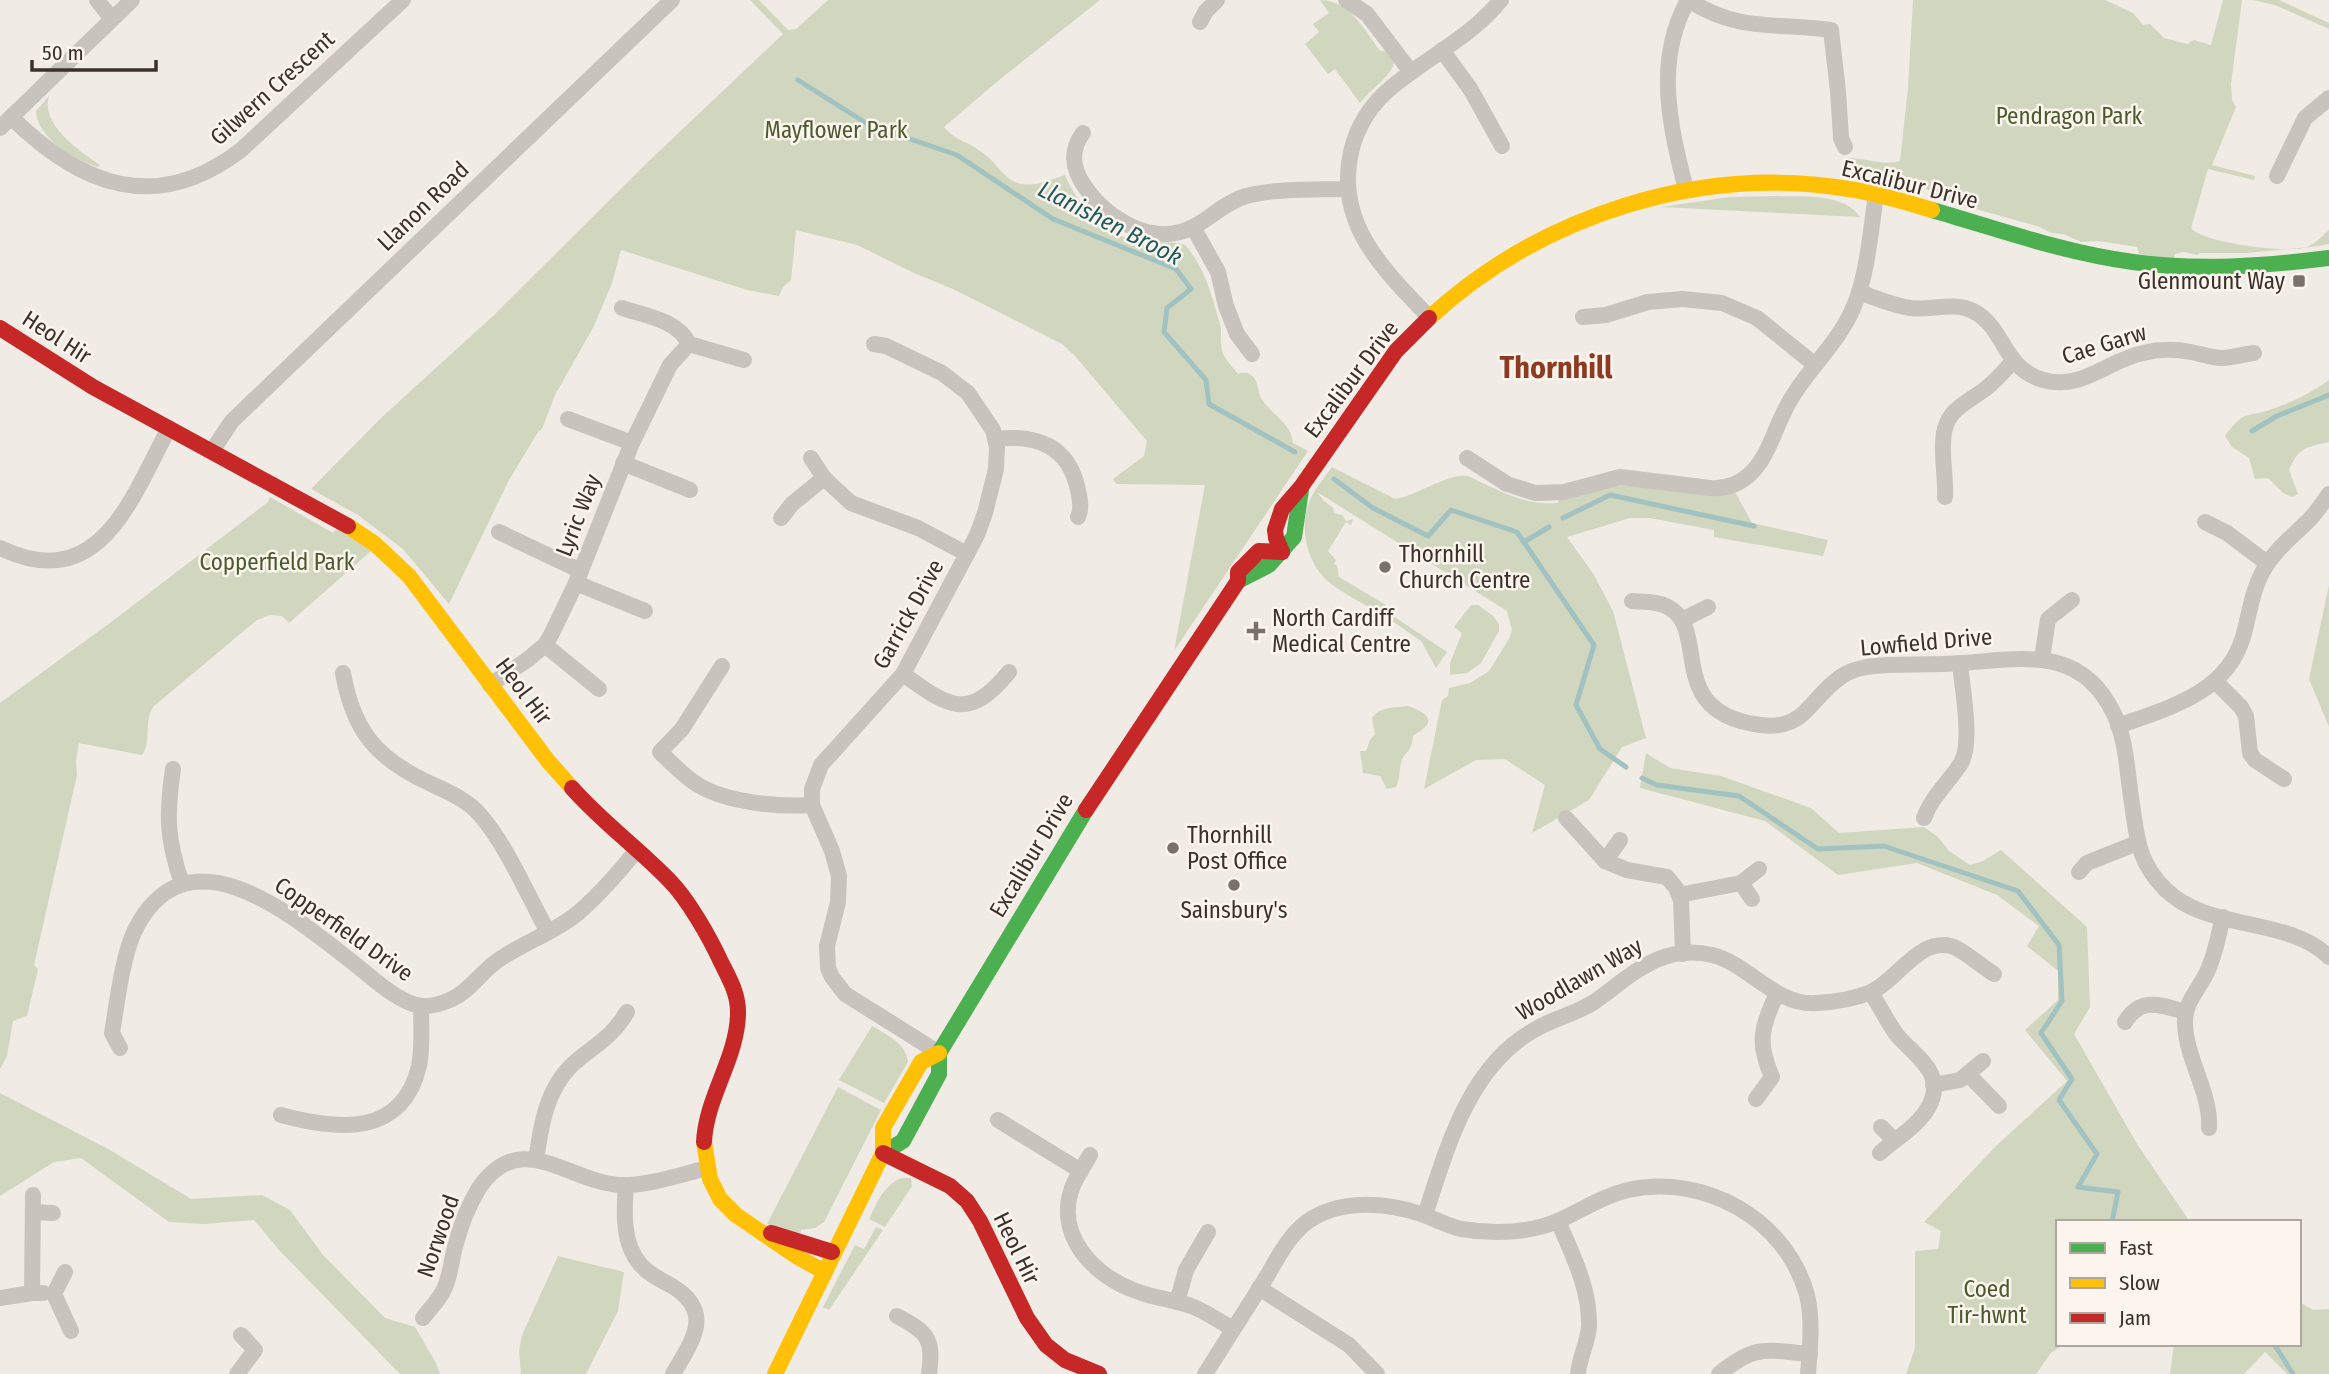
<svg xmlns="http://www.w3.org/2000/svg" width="2329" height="1374" font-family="'Fira Sans Condensed',sans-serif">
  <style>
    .green { fill: #d1d6bf }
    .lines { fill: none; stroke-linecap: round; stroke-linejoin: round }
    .stream { stroke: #a1c2c1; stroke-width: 5 }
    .street { stroke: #c9c3be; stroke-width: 16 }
    .fast { stroke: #4caf50; stroke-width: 16 }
    .slow { stroke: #ffc107; stroke-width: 16 }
    .jam { stroke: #c62828; stroke-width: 16 }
    .poi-dot { fill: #7a716c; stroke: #fbf5ee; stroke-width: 2.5 }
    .labels { text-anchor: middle; stroke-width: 5; stroke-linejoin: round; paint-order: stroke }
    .street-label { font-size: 23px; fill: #3b302b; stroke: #fbf5ee }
    .park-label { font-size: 23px; fill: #4a5a2e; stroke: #fbf5ee }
    .poi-label { font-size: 23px; fill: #3b302b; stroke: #fbf5ee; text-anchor: start }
    .water-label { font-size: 24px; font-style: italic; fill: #1f5a5e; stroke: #fbf5ee }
    .district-label { font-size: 30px; font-weight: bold; fill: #8c3b22; stroke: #fbf5ee }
  </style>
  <rect width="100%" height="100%" fill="#f0ebe5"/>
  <g class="green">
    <path d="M 750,0 L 759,0 L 788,30 L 796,29 L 828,0 L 1100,0 L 999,80 L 944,127 C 954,140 967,141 980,151 C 990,157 996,166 1004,174 C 1022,193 1044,182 1065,175 C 1075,202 1107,235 1136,241 C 1152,245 1169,240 1185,245 C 1205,267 1212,297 1220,324 C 1222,332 1220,339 1221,346 C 1222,357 1232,366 1238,374 C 1241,373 1247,372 1249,374 C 1259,378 1257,391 1261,398 C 1271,415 1291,422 1293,443 L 1308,451 L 1174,651 L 1205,485 L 1116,484 L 1113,479 L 1144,456 L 1147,441 L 1075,356 L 1062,344 L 953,289 L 914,273 L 857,245 L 796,230 L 791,280 L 783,287 L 779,296 L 747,290 L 621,250 L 612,283 L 594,326 L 555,395 L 542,429 L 538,432 L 509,480 L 449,604 L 403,549 L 358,515 L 311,489 L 382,417 L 493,316 L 652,158 L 783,34 Z"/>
    <path d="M 1320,0 C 1349,0 1365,30 1380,51 L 1387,51 L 1394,63 C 1390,78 1370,89 1360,103 L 1335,69 L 1328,74 L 1305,44 L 1319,32 L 1313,24 L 1329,13 Z"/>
    <path d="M 1913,0 L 2105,0 L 2133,13 L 2143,25 L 2150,24 L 2164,38 L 2187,44 L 2194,40 L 2211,45 L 2223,0 L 2242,0 L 2231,84 L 2232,100 L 2236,107 L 2212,165 L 2255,176 L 2254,180 L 2208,169 L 2191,228 C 2202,243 2290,254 2307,247 C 2315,244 2323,235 2329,230 L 2329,244 L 2319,246 L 2246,253 L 2200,253 L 2197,255 L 2184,252 L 2175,254 L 2173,260 L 2139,254 L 2137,247 L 2098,241 L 2081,242 L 2064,234 L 2052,233 L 2037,226 L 1954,203 L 1905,178 L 1892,184 L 1877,174 L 1865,171 L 1844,169 L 1843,162 L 1846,158 C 1864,157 1883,166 1900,161 L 1908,88 Z"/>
    <path d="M 2252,0 L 2279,0 L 2329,23 L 2329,29 L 2275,5 Z"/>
    <path d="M 49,96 C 40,124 79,151 100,165 L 97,167 C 74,159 37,138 36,111 Z"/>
    <path d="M 1778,196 C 1804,197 1844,193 1860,217 L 1661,207 L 1730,197 Z"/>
    <path d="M 2329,380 L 2329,442 C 2306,447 2298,448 2289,470 L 2298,494 L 2292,497 L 2283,493 L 2268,478 L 2255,479 L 2249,458 L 2232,447 L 2225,436 C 2246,407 2248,419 2275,408 C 2295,401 2312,392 2329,380 Z"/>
    <path d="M 1332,467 L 1395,499 C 1419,495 1447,473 1468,476 C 1498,490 1524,506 1558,503 L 1558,500 L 1610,486 L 1623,485 L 1735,492 L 1752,523 L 1828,540 L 1823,556 L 1714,537 L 1714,530 L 1650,518 L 1630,518 L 1567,537 L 1594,575 L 1613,611 L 1646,738 L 1622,747 L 1589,800 L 1532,833 L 1545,785 L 1505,759 L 1476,760 L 1424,789 L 1442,700 L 1448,696 L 1449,688 L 1470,683 L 1489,671 L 1510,637 L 1512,630 L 1507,611 L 1317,492 L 1324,501 L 1333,508 L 1334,513 L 1342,515 L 1346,521 L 1353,519 L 1351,525 L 1346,522 L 1328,551 L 1336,560 L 1334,564 L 1337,566 L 1339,577 L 1386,605 L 1381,614 C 1365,604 1345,595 1330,583 C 1306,564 1298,525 1311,498 C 1316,487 1325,477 1332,467 Z"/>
    <path d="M 270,497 L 333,533 L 337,528 L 371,551 L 289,623 L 282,616 L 270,615 L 257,620 L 154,706 C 143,720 152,742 142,755 L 79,743 L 76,761 L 77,775 L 34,965 L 38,969 L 27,1016 L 13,1021 L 7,1056 L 0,1069 L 0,703 L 110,623 L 268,502 Z"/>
    <path d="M 2329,585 L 2329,727 L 2309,679 Z"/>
    <path d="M 1471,605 L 1478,605 L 1493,616 L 1499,624 L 1499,631 L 1481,663 L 1467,673 L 1450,675 L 1450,663 L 1462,633 L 1454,627 Z"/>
    <path d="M 1390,614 L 1447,652 L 1436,668 L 1421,641 L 1388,618 Z"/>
    <path d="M 1408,706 C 1417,709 1438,717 1423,729 C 1420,732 1416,733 1413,736 C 1412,753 1404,751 1401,763 C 1399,771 1400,779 1396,787 L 1387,789 L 1380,776 L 1363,773 L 1360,751 L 1366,751 L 1370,740 L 1375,734 L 1372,718 C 1381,706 1394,708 1408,706 Z"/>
    <path d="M 1646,753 L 1670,768 L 1721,776 L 1797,803 L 1811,808 L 1839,833 L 1924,827 L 1938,837 L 1949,851 L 1970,865 L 1983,861 L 2001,850 L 2087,927 L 2090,1007 L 2074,1034 L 2137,1144 L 2190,1222 L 2058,1222 L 2058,1344 L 2064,1344 L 2051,1353 L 2036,1374 L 1906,1374 L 1915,1348 L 1915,1251 L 1938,1249 L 1941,1231 L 1924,1222 L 1996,1146 L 2067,1081 L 2025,1030 L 2058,1000 L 2058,971 L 2027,946 L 2039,926 L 1997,895 L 1917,863 L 1838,875 L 1765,821 L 1640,788 Z"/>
    <path d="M 872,1026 C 888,1036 905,1042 908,1062 L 884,1103 L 839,1080 Z"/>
    <path d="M 838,1087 L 881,1110 L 824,1222 L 815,1228 L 801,1230 L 800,1235 L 767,1224 Z"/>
    <path d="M 0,1093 L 110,1150 L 191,1199 L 262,1195 L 290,1210 L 323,1255 L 385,1318 L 415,1327 L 436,1363 L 440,1374 L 400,1374 L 280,1251 L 254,1220 L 204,1224 L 169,1222 L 81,1158 L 54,1162 L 0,1196 Z"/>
    <path d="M 902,1178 L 911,1178 L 912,1186 L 885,1227 L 869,1219 C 877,1203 884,1184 902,1178 Z"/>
    <path d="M 876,1227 L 883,1230 L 829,1310 L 823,1307 L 855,1245 L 864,1249 Z"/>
    <path d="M 558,1256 L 624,1272 L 618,1311 L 586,1374 L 521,1374 L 519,1352 L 522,1335 Z"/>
    <path d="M 2299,1302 L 2313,1310 L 2329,1309 L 2329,1374 L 2287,1374 L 2265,1352 L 2244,1374 L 2170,1374 L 2174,1344 L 2299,1344 Z"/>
  </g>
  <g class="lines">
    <g class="stream">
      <path d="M 798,80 L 869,125 L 957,155 L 1053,219 L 1176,269 L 1191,289 L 1167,308 L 1164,332 L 1206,380 L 1209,404 L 1295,452"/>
      <path d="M 2252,431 L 2277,416 L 2329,395"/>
      <path d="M 1334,479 L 1373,508 L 1428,536 L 1451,510 L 1517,532 L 1594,645 L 1576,705 L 1600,749 L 1626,767"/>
      <path d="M 1563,518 L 1610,495 L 1754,526"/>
      <path d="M 1524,542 L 1549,527"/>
      <path d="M 1642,778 L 1657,785 L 1739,796 L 1818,849 L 1884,846 L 2018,891 L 2059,945 L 2062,1001 L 2041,1033 L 2072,1079 L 2059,1100 L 2097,1154 L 2078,1187 L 2118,1192 L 2112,1222"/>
      <path d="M 2274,1344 L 2293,1374"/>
    </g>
    <g class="street">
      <path d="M 97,0 L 112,19"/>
      <path d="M 1346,0 L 1367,14 L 1411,72"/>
      <path d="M 1200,22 L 1206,11 L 1217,0"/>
      <path d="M 1442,50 L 1471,90 L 1502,146"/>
      <path d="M 11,117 C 81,186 156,215 241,150 L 403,0"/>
      <path d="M 0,128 L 132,0"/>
      <path d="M 1083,133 C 1070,150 1072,169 1085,187 C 1109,221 1155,248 1195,226 C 1213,216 1226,202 1246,196 C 1278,188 1315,190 1347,189"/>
      <path d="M 2277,176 L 2305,118 L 2329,98"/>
      <path d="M 1686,190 C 1670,126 1654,61 1688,0 C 1741,33 1773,22 1831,30 L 1838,91 L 1841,138 L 1845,147"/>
      <path d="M 1193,227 L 1218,272 L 1226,306 L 1237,334 L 1252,354"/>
      <path d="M 1859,292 C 1876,298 1892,305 1910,308 C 1931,311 1953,301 1973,311 C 2006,328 2001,367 2043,380 C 2082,391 2108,360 2143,353 C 2159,349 2175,349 2191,352 C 2201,354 2212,358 2222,358 C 2233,358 2243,354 2254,353"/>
      <path d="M 1429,317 C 1384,270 1335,224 1351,152 C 1357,126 1372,103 1393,86 C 1428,57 1472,36 1501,0"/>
      <path d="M 1583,317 L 1606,315 L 1648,302 L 1682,299 L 1722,303 L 1757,318 L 1814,364"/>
      <path d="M 689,344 L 744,360"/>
      <path d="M 874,344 L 886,346 L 942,373 L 968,393 L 993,430 L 997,447 L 996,469 L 985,513 L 977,535 L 903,674 L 821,765 L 812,789 L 812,805 L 832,851 L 839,876 L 838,902 L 827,946 L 828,968 L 832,977 L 845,994 L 939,1053"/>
      <path d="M 568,419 L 632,443"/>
      <path d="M 995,439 C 1037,434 1069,446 1078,490 C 1080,500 1082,508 1078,517"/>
      <path d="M 212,451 L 232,421 L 672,0"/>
      <path d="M 811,458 L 824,478 L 851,503 L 918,528 L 967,554"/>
      <path d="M 1467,458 L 1507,484 L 1535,493 L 1564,492 L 1620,477 L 1710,488 C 1725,489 1738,485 1749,475 C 1767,459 1773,434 1783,414 C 1801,374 1838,346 1854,306 C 1867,277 1871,228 1876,195"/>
      <path d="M 623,463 L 690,490"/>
      <path d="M 1945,497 C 1946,479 1942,460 1943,442 C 1944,410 1964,405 1985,389 C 1996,381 2004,371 2013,361"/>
      <path d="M 781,518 L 792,504 L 824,478"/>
      <path d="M 2205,522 L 2227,533 L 2267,563"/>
      <path d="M 499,532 L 581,571"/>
      <path d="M 0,548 C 100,596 132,497 169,428"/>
      <path d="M 576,583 L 645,611"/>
      <path d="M 1632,601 C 1644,602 1657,601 1668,607 C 1710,629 1666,706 1749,723 C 1806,736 1806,700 1842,676 C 1856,667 1872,666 1888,665 C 1912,664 1937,665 1962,663 C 2023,659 2081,645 2114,714 C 2126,739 2127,770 2131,797 C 2137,835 2136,860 2165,889 C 2208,932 2287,916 2329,957"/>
      <path d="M 1682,620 L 1708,607"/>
      <path d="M 545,645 L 599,689"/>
      <path d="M 2042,659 L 2048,619 L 2072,600"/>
      <path d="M 722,666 L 682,729 L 660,752 C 672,764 684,776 698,785 C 728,803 778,807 812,805"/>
      <path d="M 343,673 C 353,730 376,758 427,782 C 446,791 467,799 481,816 C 507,846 528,896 548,932"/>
      <path d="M 903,674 C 949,707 968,722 1009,672"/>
      <path d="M 2215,681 L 2241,707 L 2246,716 L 2250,753 L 2255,760 L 2284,779"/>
      <path d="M 490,685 L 527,660 L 545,645 L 551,635 L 576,583 L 632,443 L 670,365 L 689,344 C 678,320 646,316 622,308"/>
      <path d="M 2118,726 C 2168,708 2226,694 2243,637 C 2250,612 2252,588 2266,566 C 2276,549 2292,537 2306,523 C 2315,515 2322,504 2329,494"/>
      <path d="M 173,769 C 166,816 167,839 182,884"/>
      <path d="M 1566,818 L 1605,861 L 1627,870 L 1667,877 L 1676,888 L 1681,900 L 1683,954"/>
      <path d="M 1924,818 C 1932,796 1949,782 1961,763 C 1973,742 1962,688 1960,663"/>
      <path d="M 1605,861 L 1620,840"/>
      <path d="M 2079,872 L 2087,863 L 2137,843"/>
      <path d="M 1741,883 L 1752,899"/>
      <path d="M 1679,895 L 1741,883 L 1759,869"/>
      <path d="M 1871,993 C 1880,1006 1887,1022 1897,1035 C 1915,1057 1948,1073 1928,1108 C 1918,1126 1895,1139 1880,1153"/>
      <path d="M 2125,1022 C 2141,996 2161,1005 2185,1012"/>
      <path d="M 120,1048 L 112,1033 C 117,1004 122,957 135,930 C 187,826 292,915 351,961 C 369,975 399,1004 422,1006 C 432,1007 443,1003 452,999 C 470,991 481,972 497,961 C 522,943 554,933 578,913 C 599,895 619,872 636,851"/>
      <path d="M 1968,1074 L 1999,1106"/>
      <path d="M 1933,1085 L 1960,1080 L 1983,1061"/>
      <path d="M 1756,1099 L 1772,1077 C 1756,1040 1762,1028 1777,993"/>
      <path d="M 281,1115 C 337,1130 402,1138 419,1066 C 423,1047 421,1025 421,1006"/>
      <path d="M 998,1120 L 1081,1171"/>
      <path d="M 1881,1127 L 1894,1140"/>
      <path d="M 2209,1128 C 2211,1092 2186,1060 2185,1023 C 2185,1002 2197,992 2206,974 C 2215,957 2218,936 2223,917"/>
      <path d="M 1090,1155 C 1085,1164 1079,1173 1074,1183 C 1052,1233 1093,1277 1139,1292 C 1157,1299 1178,1300 1196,1308 C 1209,1314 1221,1322 1233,1329"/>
      <path d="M 536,1160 C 541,1126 546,1090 572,1065 C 594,1045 610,1040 627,1012"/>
      <path d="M 626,1185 C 624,1211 622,1243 640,1264 C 648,1274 661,1280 672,1286 C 715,1312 692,1341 673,1374"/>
      <path d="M 33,1212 L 53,1213"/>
      <path d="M 1425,1215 C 1447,1148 1469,1065 1536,1029 C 1554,1018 1576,1014 1594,1002 C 1631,976 1661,943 1712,955 C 1748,963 1776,1007 1817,1003 C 1834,1002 1853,999 1869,993 C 1897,982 1919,935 1954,947 C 1967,953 1981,966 1994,974"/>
      <path d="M 1558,1221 C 1572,1254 1590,1288 1589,1326 C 1588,1343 1579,1358 1578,1374"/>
      <path d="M 65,1272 L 54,1294 L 71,1331"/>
      <path d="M 1259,1288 L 1349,1345 L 1377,1374"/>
      <path d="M 32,1293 L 33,1195"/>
      <path d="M 0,1298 L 32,1293 L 43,1293"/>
      <path d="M 1177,1302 L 1186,1270 L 1208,1232"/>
      <path d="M 897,1316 C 927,1332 934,1338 929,1374"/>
      <path d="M 423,1318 C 429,1310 437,1302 442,1293 C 450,1280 451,1262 455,1247 C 460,1227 468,1206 479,1188 C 521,1127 566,1181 619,1185 C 647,1186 680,1175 707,1168"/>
      <path d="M 237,1374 L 255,1350 L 241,1335"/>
      <path d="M 1205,1374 C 1223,1346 1241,1317 1259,1289 C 1275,1265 1287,1233 1313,1218 C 1345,1199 1388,1203 1421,1214 C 1435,1219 1448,1226 1461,1229 C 1473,1231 1486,1232 1498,1232 C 1519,1232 1542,1228 1560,1220 C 1584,1209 1603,1196 1628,1190 C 1704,1173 1786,1219 1807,1295 C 1813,1320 1810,1348 1808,1374"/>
      <path d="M 1719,1374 C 1756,1344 1765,1350 1810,1354"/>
    </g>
    <g class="fast">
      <path d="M 1932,210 C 1998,229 2064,253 2133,262 C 2198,271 2264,266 2329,258"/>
      <path d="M 1240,580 L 1269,565 L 1294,537 L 1301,490"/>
      <path d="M 883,1153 L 903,1141 L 939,1074 L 939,1053 L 1086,810"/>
    </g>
    <g class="slow">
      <path d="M 1429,318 C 1540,216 1699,164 1849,189 C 1877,193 1905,202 1932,210"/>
      <path d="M 348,526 L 375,544 L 409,576 L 548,761 L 572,788"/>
      <path d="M 704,1142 L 710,1179 L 720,1199 L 736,1215 L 796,1256 L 823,1271"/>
      <path d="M 775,1374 L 883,1153 L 883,1128 L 921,1062 L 939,1053"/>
    </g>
    <g class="jam">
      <path d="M 0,328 L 93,387 L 348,526"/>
      <path d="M 1282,552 L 1276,538 L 1275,530 L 1282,509 L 1301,487 L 1396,351 L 1429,318"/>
      <path d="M 572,788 C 602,822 638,848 669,880 C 688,899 710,938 721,962 C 729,978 738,993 738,1012 C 738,1057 706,1097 704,1142"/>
      <path d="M 1086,810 L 1238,581 L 1238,572 L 1259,551 L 1282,552"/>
      <path d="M 883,1153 L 950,1186 L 967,1201 L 980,1221 L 1027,1318 L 1046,1345 L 1065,1360 L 1099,1374"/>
      <path d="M 771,1233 L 832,1252"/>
    </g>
  </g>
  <g class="poi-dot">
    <rect x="2292" y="274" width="14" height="14" rx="3.5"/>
    <circle cx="1385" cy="567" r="7"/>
    <path d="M1252.5 620.5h7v7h7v7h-7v7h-7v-7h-7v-7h7z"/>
    <circle cx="1173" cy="848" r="7"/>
    <circle cx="1234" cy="885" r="7"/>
  </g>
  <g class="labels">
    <g class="street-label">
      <text transform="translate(272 88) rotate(-42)" y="8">Gilwern Crescent</text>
      <text transform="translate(1910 184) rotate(14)" y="8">Excalibur Drive</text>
      <text transform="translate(423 206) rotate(-44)" y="8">Llanon Road</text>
      <text transform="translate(57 337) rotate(33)" y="8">Heol Hir</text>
      <text transform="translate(2104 344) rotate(-17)" y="8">Cae Garw</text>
      <text transform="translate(1351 379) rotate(-53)" y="8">Excalibur Drive</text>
      <text transform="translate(578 515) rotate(-69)" y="8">Lyric Way</text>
      <text transform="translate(908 614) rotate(-61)" y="8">Garrick Drive</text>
      <text transform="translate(1926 642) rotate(-5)" y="8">Lowfield Drive</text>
      <text transform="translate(524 691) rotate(53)" y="8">Heol Hir</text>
      <text transform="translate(1031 855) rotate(-59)" y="8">Excalibur Drive</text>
      <text transform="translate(344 929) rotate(35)" y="8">Copperfield Drive</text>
      <text transform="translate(1579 979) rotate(-30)" y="8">Woodlawn Way</text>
      <text transform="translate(438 1236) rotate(-71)" y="8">Norwood</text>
      <text transform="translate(1017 1248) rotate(64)" y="8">Heol Hir</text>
    </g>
    <g class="park-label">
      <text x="2069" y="124">Pendragon Park</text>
      <text x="836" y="138">Mayflower Park</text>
      <text x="277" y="570">Copperfield Park</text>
      <text x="1987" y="1297">Coed<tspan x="1987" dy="26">Tir-hwnt</tspan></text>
    </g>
    <g class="poi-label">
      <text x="2285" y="289" text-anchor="end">Glenmount Way</text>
      <text x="1399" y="562">Thornhill<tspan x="1399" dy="26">Church Centre</tspan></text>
      <text x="1272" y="626">North Cardiff<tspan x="1272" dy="26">Medical Centre</tspan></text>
      <text x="1187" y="843">Thornhill<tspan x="1187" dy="26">Post Office</tspan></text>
      <text x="1234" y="918" text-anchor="middle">Sainsbury's</text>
    </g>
    <g class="water-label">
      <text transform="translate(1110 223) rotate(27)" y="8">Llanishen Brook</text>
    </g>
    <g class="district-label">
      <text x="1556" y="378">Thornhill</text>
    </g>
  </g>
  <rect x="2056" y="1220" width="245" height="126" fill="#fbf5ee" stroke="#aea6a0" stroke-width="2"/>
  <rect x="2070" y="1243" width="35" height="10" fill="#4caf50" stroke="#aea6a0" stroke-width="2"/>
  <text x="2119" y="1255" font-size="21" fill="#3b302b">Fast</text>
  <rect x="2070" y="1278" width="35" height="10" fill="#ffc107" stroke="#aea6a0" stroke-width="2"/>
  <text x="2119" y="1290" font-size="21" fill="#3b302b">Slow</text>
  <rect x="2070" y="1313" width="35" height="10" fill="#c62828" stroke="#aea6a0" stroke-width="2"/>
  <text x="2119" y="1325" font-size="21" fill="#3b302b">Jam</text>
  <path d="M32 60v10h124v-10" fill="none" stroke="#3b302b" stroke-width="3.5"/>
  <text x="42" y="60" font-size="21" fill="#3b302b" stroke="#fbf5ee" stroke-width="5" paint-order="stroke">50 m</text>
</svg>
